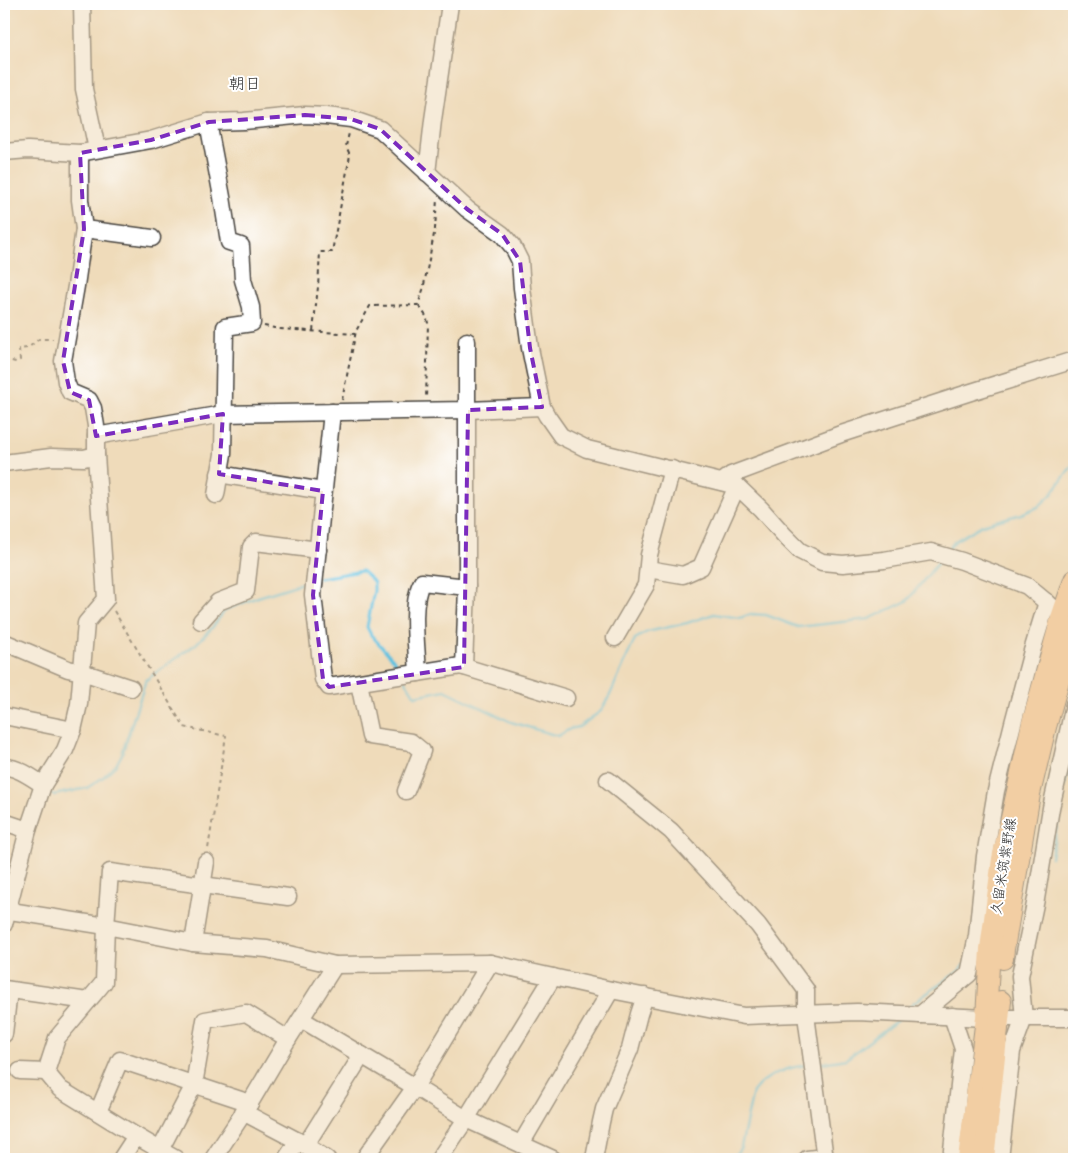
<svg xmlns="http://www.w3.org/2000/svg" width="1078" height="1163" font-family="'Shantell Sans','Klee One',sans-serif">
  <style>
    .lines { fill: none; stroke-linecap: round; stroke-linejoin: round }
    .stream { stroke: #60c1df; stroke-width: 3 }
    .minor-casing { stroke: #484540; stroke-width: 19 }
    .major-casing { stroke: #484540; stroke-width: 22 }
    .path { stroke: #484540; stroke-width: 2; stroke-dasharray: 4 4; stroke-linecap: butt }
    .minor { stroke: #fff; stroke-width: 16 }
    .major { stroke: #f6be87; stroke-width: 20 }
    .marked { fill: none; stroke: #7b2cbf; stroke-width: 4; stroke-dasharray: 10 6; stroke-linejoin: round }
    .labels { text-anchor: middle; stroke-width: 4; stroke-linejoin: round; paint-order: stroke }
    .street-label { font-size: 14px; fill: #2b2b2b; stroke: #fff }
    .quarter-label { font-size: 16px; fill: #2b2b2b; stroke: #fff }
  </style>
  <rect width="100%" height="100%" fill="#fff"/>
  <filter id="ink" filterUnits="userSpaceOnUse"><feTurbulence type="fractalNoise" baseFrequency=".02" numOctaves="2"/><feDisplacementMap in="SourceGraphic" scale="10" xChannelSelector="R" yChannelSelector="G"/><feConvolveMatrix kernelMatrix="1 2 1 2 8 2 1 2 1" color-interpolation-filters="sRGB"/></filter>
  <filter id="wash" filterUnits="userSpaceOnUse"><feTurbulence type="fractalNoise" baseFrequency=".0096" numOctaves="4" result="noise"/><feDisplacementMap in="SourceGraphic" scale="20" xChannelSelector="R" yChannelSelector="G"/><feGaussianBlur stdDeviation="1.12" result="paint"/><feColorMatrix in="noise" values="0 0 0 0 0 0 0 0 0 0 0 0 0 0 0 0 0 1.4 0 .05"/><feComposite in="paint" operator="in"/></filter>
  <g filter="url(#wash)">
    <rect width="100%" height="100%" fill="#efdbba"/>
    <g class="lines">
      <g class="stream">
        <path d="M 947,551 L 955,541 L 982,525 L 1021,514 L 1038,507 L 1051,495 L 1074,463"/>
        <path d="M 319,578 L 362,571 L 372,580 L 374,583 L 374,591 L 367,627 L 371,635 L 393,659 L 399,670"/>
        <path d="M 405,680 L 415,696 L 445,690 L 511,722 L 558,736 L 570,729 L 579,727 L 601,711 L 610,695 L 635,639 L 647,632 L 687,623 L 714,614 L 740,618 L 751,614 L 766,615 L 798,627 L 869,619 L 907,601 L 940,560"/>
        <path d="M 1064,786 L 1074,748"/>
        <path d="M 49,793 L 54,795 L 87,788 L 102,778 L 116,765 L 122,754 L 146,680 L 196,644 L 212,628 L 225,610 L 258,597 L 309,581"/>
        <path d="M 1051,857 L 1062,799 L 1062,792"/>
        <path d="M 908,1009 L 913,1003 L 959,971 L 964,965"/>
        <path d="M 816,1064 L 846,1059 L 899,1019"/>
        <path d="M 729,1159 L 736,1154 L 741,1147 L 753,1092 C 765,1075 788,1067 808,1065"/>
      </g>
    </g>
  </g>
  <g filter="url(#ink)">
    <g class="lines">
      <defs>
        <g id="minor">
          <path d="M 82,4 L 84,89 L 97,149"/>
          <path d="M 209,122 L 210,133 L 222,197 L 229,242 L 241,246 L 243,280 L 251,307 L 252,323 L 225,327 L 223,454 L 216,495"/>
          <path d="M 4,152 L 28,150 L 80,153 L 151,140 L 209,122 L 244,121 L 305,115 L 326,116 L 351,119 L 380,129 L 467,209 L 502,234 L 513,247 L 520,261 L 522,288 L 530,348 L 542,407 L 547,416 L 561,436 L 587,449 L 737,486 L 761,509 L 785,536 L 800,551 L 822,562 L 843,564 L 884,560 L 931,552 L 962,561 L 1027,586 L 1062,615"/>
          <path d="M 427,173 L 433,120 L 450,4"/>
          <path d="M 84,229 L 152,238"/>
          <path d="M 332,412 L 313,595 L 323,679 L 329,687 L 461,666 L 566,698"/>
          <path d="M 96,436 L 223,414 L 468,410 L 542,407"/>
          <path d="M 4,463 L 51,457 L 84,458 L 96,455"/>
          <path d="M 219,474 L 323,491"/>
          <path d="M 722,482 L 731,475 L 841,434 L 971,392 L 1074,360"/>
          <path d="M 648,569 L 683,575 L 701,567 L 737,486"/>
          <path d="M 201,621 L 218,602 L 246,591 L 251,547 L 256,542 L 318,550"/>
          <path d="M 615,638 L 646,585 L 649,555 L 672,469"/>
          <path d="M 4,642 L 68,669 L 82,672 L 131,688"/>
          <path d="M 464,667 L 467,587"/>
          <path d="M 418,673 C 417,649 410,602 422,582 L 467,587 L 467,341"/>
          <path d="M 359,683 L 370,736 L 411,742 L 422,751 L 406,791"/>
          <path d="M 4,716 L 73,730"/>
          <path d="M 4,767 C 16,766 33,778 43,785"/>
          <path d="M 608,780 L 671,831 L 758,925 L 806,990 L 806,1015 L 825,1159"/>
          <path d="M 4,822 L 28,830"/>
          <path d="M 4,910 L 106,926 L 193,943 L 267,949 L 335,965 L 490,963 L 611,990 L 744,1016 L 857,1012 L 986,1018 L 1074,1018"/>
          <path d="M 4,924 L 28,830 L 43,785 L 65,750 L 73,730 L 79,704 L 86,623 L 106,599 L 96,455 L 96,426 L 93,408 L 89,400 L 70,392 L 66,382 L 63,361 L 76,286 L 84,229 L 80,200 L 80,153"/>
          <path d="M 193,943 L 206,862"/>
          <path d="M 4,989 L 88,1001"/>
          <path d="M 920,1015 L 969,974 L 977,936 L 985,856 L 996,791 L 1013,723 L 1032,651 L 1047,602"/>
          <path d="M 301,1019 L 415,1087 L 466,1119 L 553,1159"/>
          <path d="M 4,1034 L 9,990"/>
          <path d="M 20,1071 L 46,1072"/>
          <path d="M 98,1112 L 120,1060 L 250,1103"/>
          <path d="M 243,1112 L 298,1141 L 327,1159"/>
          <path d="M 521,1144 L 611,990"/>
          <path d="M 305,1146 L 362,1055"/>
          <path d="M 160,1150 L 194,1085 L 205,1020 L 246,1013 L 288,1039"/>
          <path d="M 121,1159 L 136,1136"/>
          <path d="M 176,1159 L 160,1150 L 136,1136 L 60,1089 L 46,1072 L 57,1038 L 104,982 L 106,926 L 110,872 L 288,897"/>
          <path d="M 213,1159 L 250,1103 L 288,1039 L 335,965"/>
          <path d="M 286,1159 L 298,1141"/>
          <path d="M 364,1159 L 415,1087 L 490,963"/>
          <path d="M 439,1159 L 466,1119 L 553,977"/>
          <path d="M 594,1159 L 601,1122 L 604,1109 L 630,1049 L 639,1014 L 645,996"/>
          <path d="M 807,1159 L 824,1157"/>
          <path d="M 951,1159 L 963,1049 L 952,1016"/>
          <path d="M 1000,1159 L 1012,1051 L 1024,1018 L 1020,976 L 1036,899 L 1051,808 L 1074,705"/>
        </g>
        <g id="major">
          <path d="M 1003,959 L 1004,949 L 1030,794 L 1046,727 L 1074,627"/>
          <path d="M 968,1159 L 986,1018 L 990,949 L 1002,859 L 1032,723 L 1062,615 L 1074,580"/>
          <path d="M 984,1159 L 1001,1001"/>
        </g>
      </defs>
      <use href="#minor" class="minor-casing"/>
      <use href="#major" class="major-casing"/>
      <g class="path">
        <path d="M 419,306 L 426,316 L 428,323 L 426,399"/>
        <path d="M 264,326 L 279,329 L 355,334"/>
        <path d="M 313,331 L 318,287 L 320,252 L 332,252 L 350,155 L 346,146 L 349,133"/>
        <path d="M 4,359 L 16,362 L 20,360 L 19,349 L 28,348 L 39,339 L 53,339"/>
        <path d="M 342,400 L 356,331 L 370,306 L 418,305 L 423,290 L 435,229 L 437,199"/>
        <path d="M 114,611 L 184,727 L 226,736 L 208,849"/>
      </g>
      <use href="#minor" class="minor"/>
      <use href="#major" class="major"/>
    </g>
  </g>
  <path d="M0 0H1078V1163H0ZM 305,115 L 351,119 L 380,129 L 467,209 L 502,234 L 520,261 L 530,348 L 542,407 L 468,410 L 464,667 L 329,687 L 323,679 L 313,595 L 323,491 L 219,474 L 223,414 L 96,436 L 89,400 L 70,392 L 63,361 L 84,229 L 80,153 L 151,140 L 209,122 Z" fill="#efdbba" fill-opacity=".55" fill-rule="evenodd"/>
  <path class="marked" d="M 305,115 L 351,119 L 380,129 L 467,209 L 502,234 L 520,261 L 530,348 L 542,407 L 468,410 L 464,667 L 329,687 L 323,679 L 313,595 L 323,491 L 219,474 L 223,414 L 96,436 L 89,400 L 70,392 L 63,361 L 84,229 L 80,153 L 151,140 L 209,122 Z"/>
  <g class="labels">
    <g class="street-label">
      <text transform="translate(1003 866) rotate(-81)" y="5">久留米筑紫野線</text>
    </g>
    <g class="quarter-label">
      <text x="245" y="89">朝日</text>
    </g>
  </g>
  <rect width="1078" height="1163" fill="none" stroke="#fff" stroke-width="20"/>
</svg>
